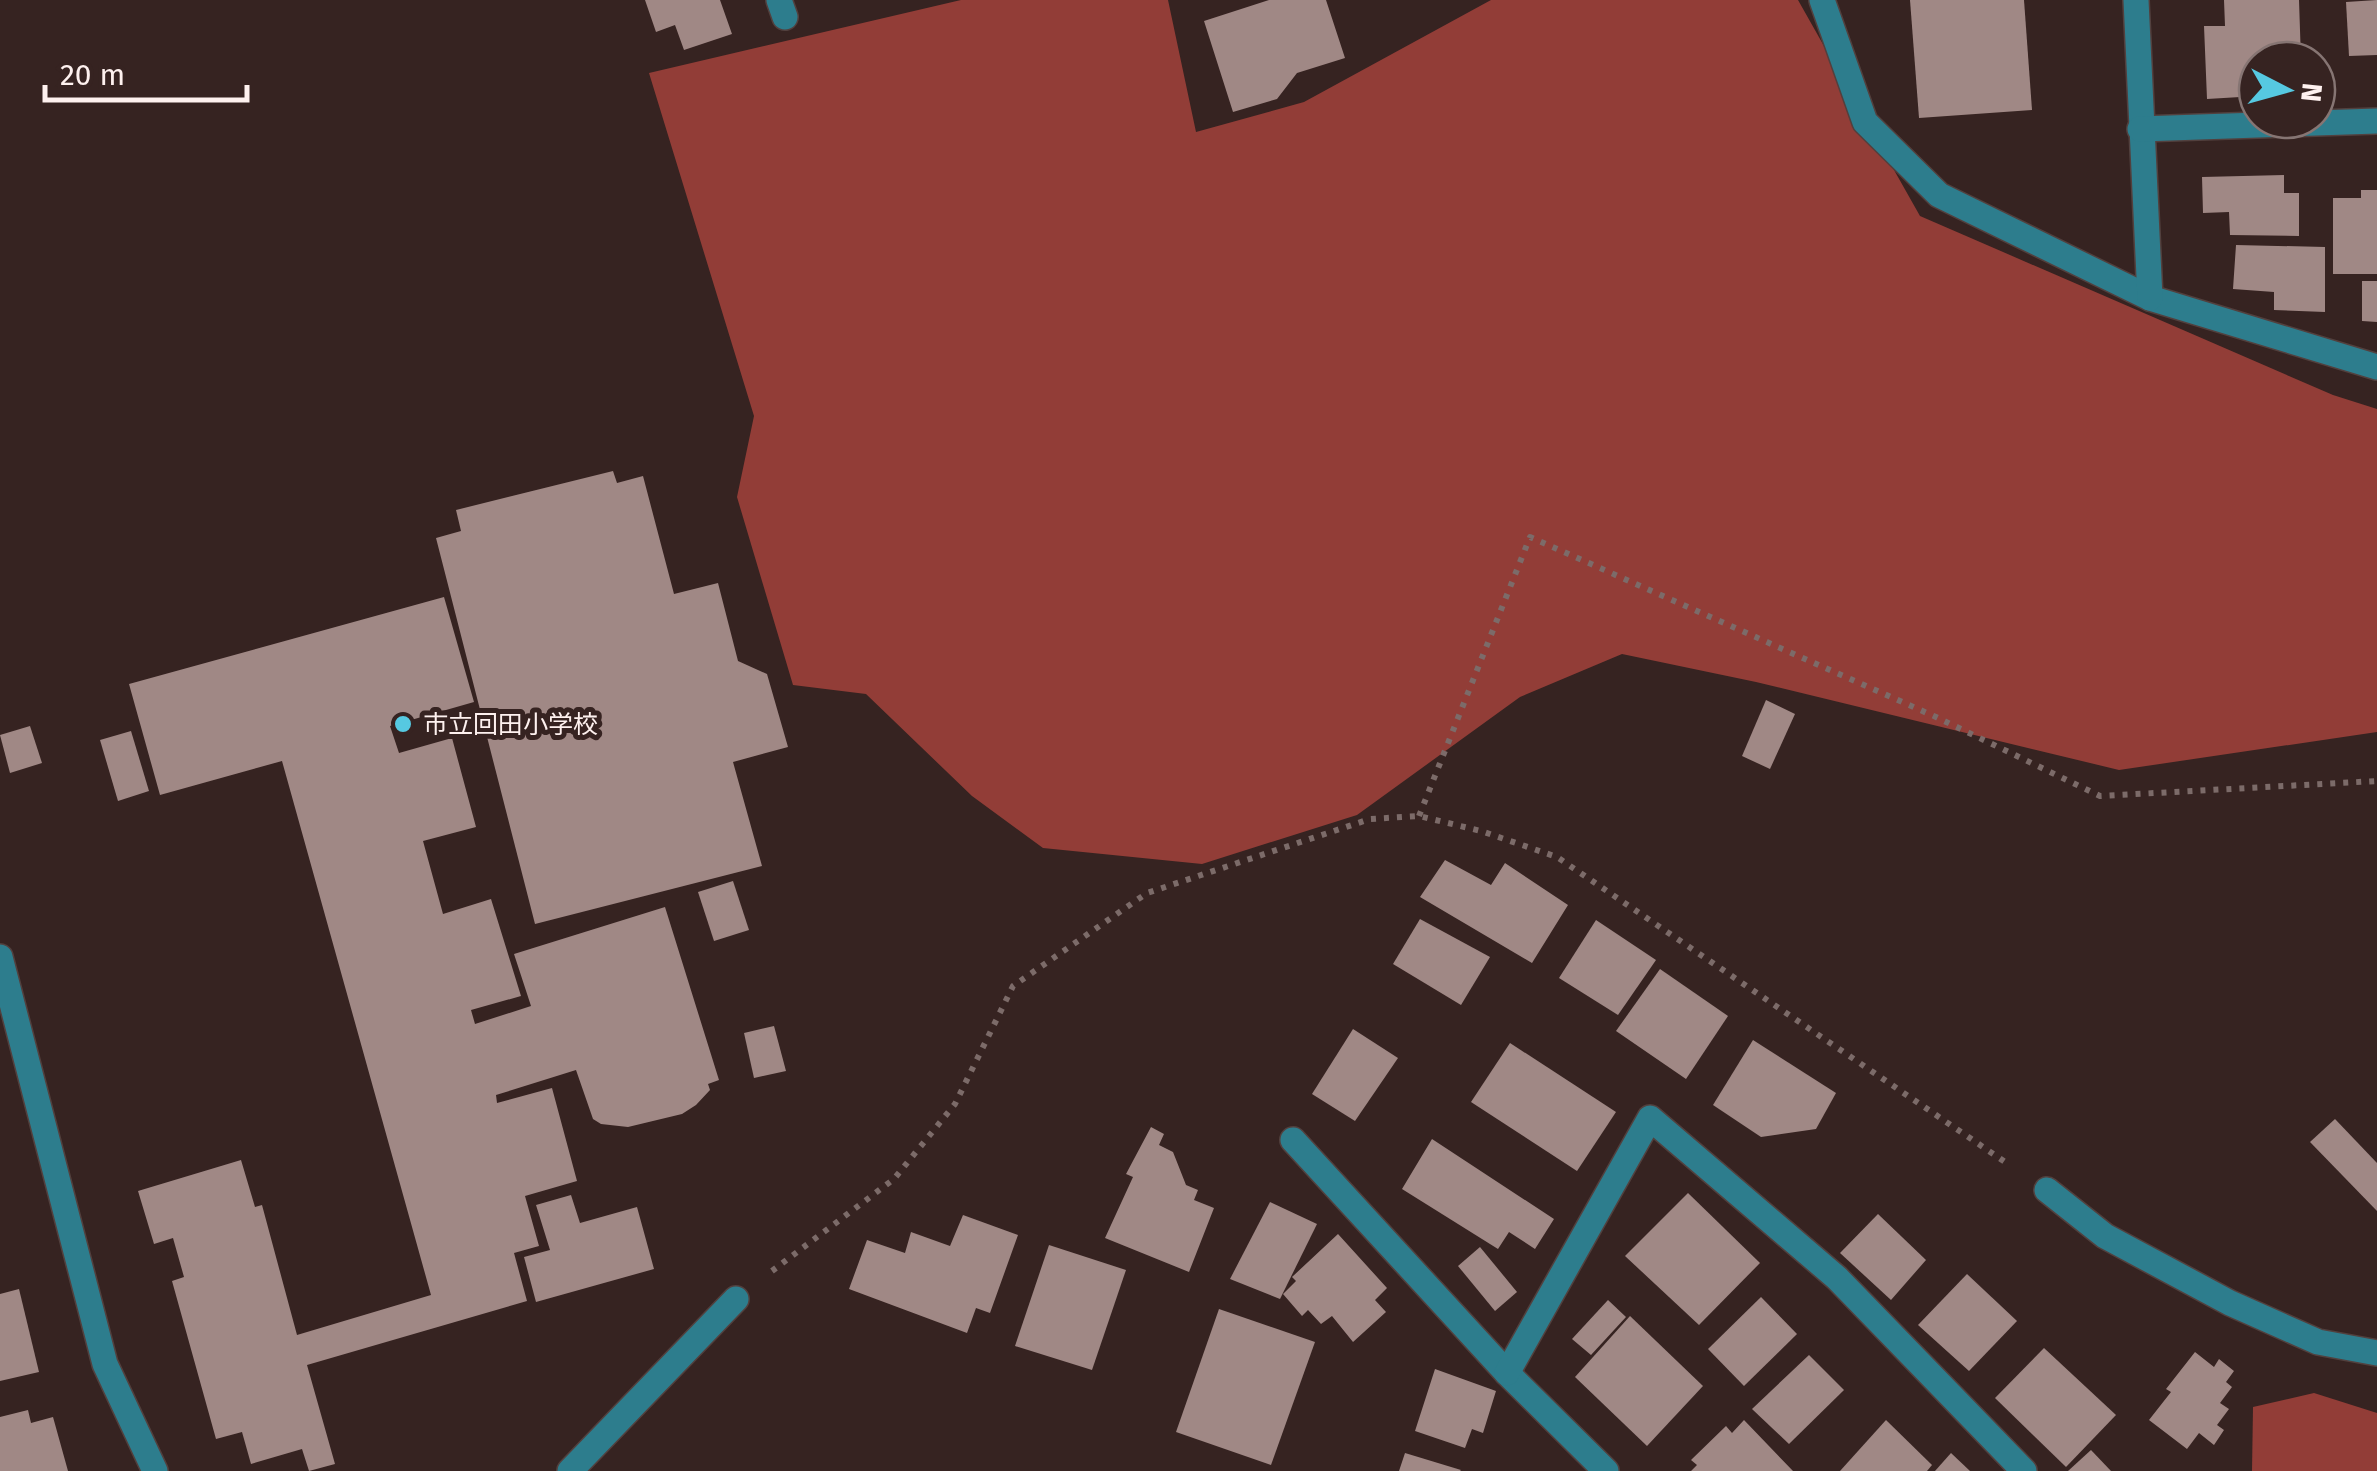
<svg xmlns="http://www.w3.org/2000/svg" width="2377" height="1471" font-family="'Fira Sans','Noto Sans JP',sans-serif">
  <style>
    .forest { fill: #923d37 }
    .building { fill: #a08885 }
    .lines { fill: none; stroke-linecap: round; stroke-linejoin: round }
    .minor-casing { stroke: #52403e; stroke-width: 28 }
    .path { stroke: #7c6b69; stroke-width: 6; stroke-dasharray: 5 8; stroke-linecap: butt }
    .minor { stroke: #2d7d8d; stroke-width: 25 }
    .poi-dot { fill: #56c9e1; stroke: #362321; stroke-width: 4 }
    .labels { text-anchor: middle; stroke-width: 10; stroke-linejoin: round; paint-order: stroke }
    .poi-label { font-size: 25px; fill: #fef1ef; stroke: #362321; text-anchor: start }
  </style>
  <rect width="100%" height="100%" fill="#362321"/>
  <g class="forest">
    <path d="M 961,0 L 1168,0 L 1196,132 L 1304,102 L 1491,0 L 1798,0 L 1920,216 L 2333,395 L 2377,409 L 2377,732 L 2119,770 L 1756,682 L 1622,654 L 1520,697 L 1357,815 L 1202,864 L 1043,848 L 972,796 L 866,694 L 793,685 L 737,497 L 754,416 L 649,73 Z"/>
    <path d="M 2314,1393 L 2377,1413 L 2377,1471 L 2252,1471 L 2253,1407 Z"/>
  </g>
  <g class="building">
    <path d="M 645,0 L 720,0 L 732,34 L 684,50 L 675,25 L 656,32 Z"/>
    <path d="M 1269,0 L 1326,0 L 1345,58 L 1297,73 L 1277,99 L 1233,112 L 1204,21 Z"/>
    <path d="M 1910,0 L 2024,0 L 2032,110 L 1919,118 Z"/>
    <path d="M 2224,0 L 2299,0 L 2301,60 L 2257,60 L 2257,96 L 2207,99 L 2204,26 L 2225,26 Z"/>
    <path d="M 2377,0 L 2377,55 L 2349,56 L 2346,2 Z"/>
    <path d="M 2284,175 L 2284,193 L 2299,193 L 2299,236 L 2230,235 L 2229,212 L 2203,213 L 2202,177 Z"/>
    <path d="M 2361,190 L 2377,190 L 2377,274 L 2333,274 L 2333,198 L 2361,198 Z"/>
    <path d="M 2236,245 L 2325,247 L 2325,312 L 2274,310 L 2274,292 L 2233,289 Z"/>
    <path d="M 2362,281 L 2377,281 L 2377,322 L 2362,321 Z"/>
    <path d="M 613,471 L 617,483 L 643,476 L 674,594 L 718,583 L 738,661 L 767,674 L 788,747 L 733,762 L 762,866 L 535,924 L 436,538 L 461,531 L 456,510 Z"/>
    <path d="M 444,597 L 474,702 L 390,726 L 399,753 L 452,738 L 476,827 L 423,841 L 443,914 L 491,899 L 521,996 L 471,1010 L 475,1024 L 531,1006 L 514,954 L 665,907 L 719,1080 L 708,1084 L 710,1090 L 696,1105 L 682,1114 L 628,1127 L 601,1124 L 593,1119 L 576,1070 L 496,1095 L 497,1103 L 552,1088 L 577,1181 L 525,1196 L 539,1246 L 514,1253 L 527,1301 L 307,1365 L 335,1464 L 309,1471 L 302,1449 L 251,1464 L 242,1432 L 216,1439 L 172,1281 L 184,1277 L 173,1238 L 154,1244 L 138,1191 L 241,1160 L 255,1207 L 262,1205 L 297,1335 L 431,1295 L 282,761 L 160,795 L 129,684 Z"/>
    <path d="M 1766,700 L 1795,714 L 1770,769 L 1742,756 Z"/>
    <path d="M 30,726 L 42,763 L 10,773 L 0,735 Z"/>
    <path d="M 131,731 L 149,791 L 118,801 L 100,740 Z"/>
    <path d="M 1445,860 L 1491,885 L 1505,863 L 1568,905 L 1532,963 L 1420,897 Z"/>
    <path d="M 733,881 L 749,930 L 714,941 L 698,892 Z"/>
    <path d="M 1420,919 L 1490,957 L 1461,1005 L 1393,964 Z"/>
    <path d="M 1596,920 L 1656,960 L 1618,1015 L 1559,978 Z"/>
    <path d="M 1660,969 L 1728,1016 L 1686,1079 L 1616,1031 Z"/>
    <path d="M 774,1026 L 786,1071 L 754,1078 L 744,1033 Z"/>
    <path d="M 1353,1029 L 1398,1058 L 1355,1121 L 1312,1094 Z"/>
    <path d="M 1753,1040 L 1836,1093 L 1816,1129 L 1761,1137 L 1713,1105 Z"/>
    <path d="M 1510,1043 L 1616,1112 L 1577,1171 L 1471,1102 Z"/>
    <path d="M 2335,1119 L 2377,1163 L 2377,1211 L 2310,1142 Z"/>
    <path d="M 1151,1127 L 1164,1134 L 1159,1145 L 1173,1152 L 1186,1185 L 1198,1190 L 1194,1200 L 1214,1208 L 1189,1272 L 1105,1238 L 1133,1177 L 1126,1174 Z"/>
    <path d="M 1432,1139 L 1554,1219 L 1535,1249 L 1509,1232 L 1498,1249 L 1402,1189 Z"/>
    <path d="M 1688,1193 L 1760,1263 L 1699,1325 L 1625,1256 Z"/>
    <path d="M 571,1195 L 580,1223 L 637,1207 L 654,1269 L 536,1302 L 524,1257 L 550,1250 L 536,1205 Z"/>
    <path d="M 1270,1202 L 1317,1224 L 1280,1299 L 1230,1279 Z"/>
    <path d="M 1878,1214 L 1926,1260 L 1891,1300 L 1840,1253 Z"/>
    <path d="M 963,1215 L 1018,1235 L 990,1313 L 976,1308 L 967,1333 L 849,1289 L 867,1240 L 905,1253 L 911,1232 L 950,1246 Z"/>
    <path d="M 1338,1234 L 1387,1288 L 1375,1300 L 1386,1312 L 1353,1342 L 1332,1316 L 1321,1324 L 1308,1310 L 1302,1316 L 1283,1294 L 1296,1281 L 1292,1277 Z"/>
    <path d="M 1049,1245 L 1126,1270 L 1092,1370 L 1015,1346 Z"/>
    <path d="M 1480,1247 L 1517,1292 L 1495,1311 L 1458,1266 Z"/>
    <path d="M 1967,1274 L 2017,1321 L 1969,1371 L 1918,1325 Z"/>
    <path d="M 19,1289 L 39,1372 L 0,1381 L 0,1294 Z"/>
    <path d="M 1761,1297 L 1797,1334 L 1744,1386 L 1708,1349 Z"/>
    <path d="M 1608,1300 L 1626,1317 L 1591,1355 L 1572,1339 Z"/>
    <path d="M 1219,1309 L 1315,1342 L 1271,1465 L 1176,1432 Z"/>
    <path d="M 1630,1316 L 1703,1386 L 1647,1446 L 1575,1377 Z"/>
    <path d="M 2044,1348 L 2116,1415 L 2066,1467 L 1995,1398 Z"/>
    <path d="M 2195,1352 L 2214,1367 L 2219,1359 L 2234,1371 L 2226,1382 L 2232,1387 L 2220,1403 L 2229,1409 L 2217,1425 L 2224,1430 L 2214,1445 L 2199,1433 L 2187,1449 L 2149,1420 L 2171,1392 L 2166,1389 Z"/>
    <path d="M 1809,1355 L 1844,1390 L 1789,1444 L 1752,1409 Z"/>
    <path d="M 1435,1369 L 1496,1391 L 1483,1433 L 1472,1429 L 1465,1448 L 1415,1431 Z"/>
    <path d="M 28,1410 L 31,1423 L 53,1417 L 68,1471 L 0,1471 L 0,1417 Z"/>
    <path d="M 1744,1420 L 1793,1471 L 1691,1471 L 1697,1465 L 1691,1460 L 1726,1426 L 1732,1433 Z"/>
    <path d="M 1886,1420 L 1932,1465 L 1927,1471 L 1840,1471 Z"/>
    <path d="M 2091,1450 L 2111,1471 L 2068,1471 Z"/>
    <path d="M 1405,1453 L 1461,1470 L 1460,1471 L 1399,1471 Z"/>
    <path d="M 1951,1453 L 1970,1471 L 1935,1471 Z"/>
  </g>
  <g class="lines">
    <defs>
      <g id="minor">
        <path d="M 779,0 L 785,17"/>
        <path d="M 1822,0 L 1865,122 L 1939,195 L 2150,298 L 2377,367"/>
        <path d="M 2136,0 L 2150,298"/>
        <path d="M 2140,129 L 2377,121"/>
        <path d="M 0,957 L 105,1364 L 155,1471"/>
        <path d="M 1293,1140 L 1507,1373 L 1606,1471"/>
        <path d="M 2047,1190 L 2105,1236 L 2230,1303 L 2318,1342 L 2377,1353"/>
        <path d="M 1507,1373 L 1650,1118 L 1837,1278 L 2024,1471"/>
        <path d="M 570,1471 L 736,1299"/>
      </g>
    </defs>
    <use href="#minor" class="minor-casing"/>
    <g class="path">
      <path d="M 1419,816 L 1530,537 L 1936,717 L 2100,796 L 2377,781"/>
      <path d="M 772,1271 L 894,1179 L 955,1104 L 1013,986 L 1147,893 L 1370,819 L 1419,816 L 1481,831 L 1557,857 L 2008,1164"/>
    </g>
    <use href="#minor" class="minor"/>
  </g>
  <circle class="poi-dot" cx="403" cy="724" r="10"/>
  <g class="labels">
    <g class="poi-label">
      <text x="423" y="733">市立回田小学校</text>
    </g>
  </g>
  <g transform="translate(2287 90) rotate(96)"><circle r="48" fill="#362321" stroke="#867573" stroke-width="2.5"/>
  <path d="M0-8L18 38L0 25L-18 38Z" fill="#56c9e1"/>
  <text y="-15" font-size="28" font-weight="bold" text-anchor="middle" fill="#fef1ef">N</text>
  </g>
  <path d="M45 85v15h202v-15" fill="none" stroke="#fef1ef" stroke-width="5"/>
  <text x="60" y="85" font-size="30" fill="#fef1ef" stroke="#362321" stroke-width="8" paint-order="stroke">20 m</text>
</svg>
